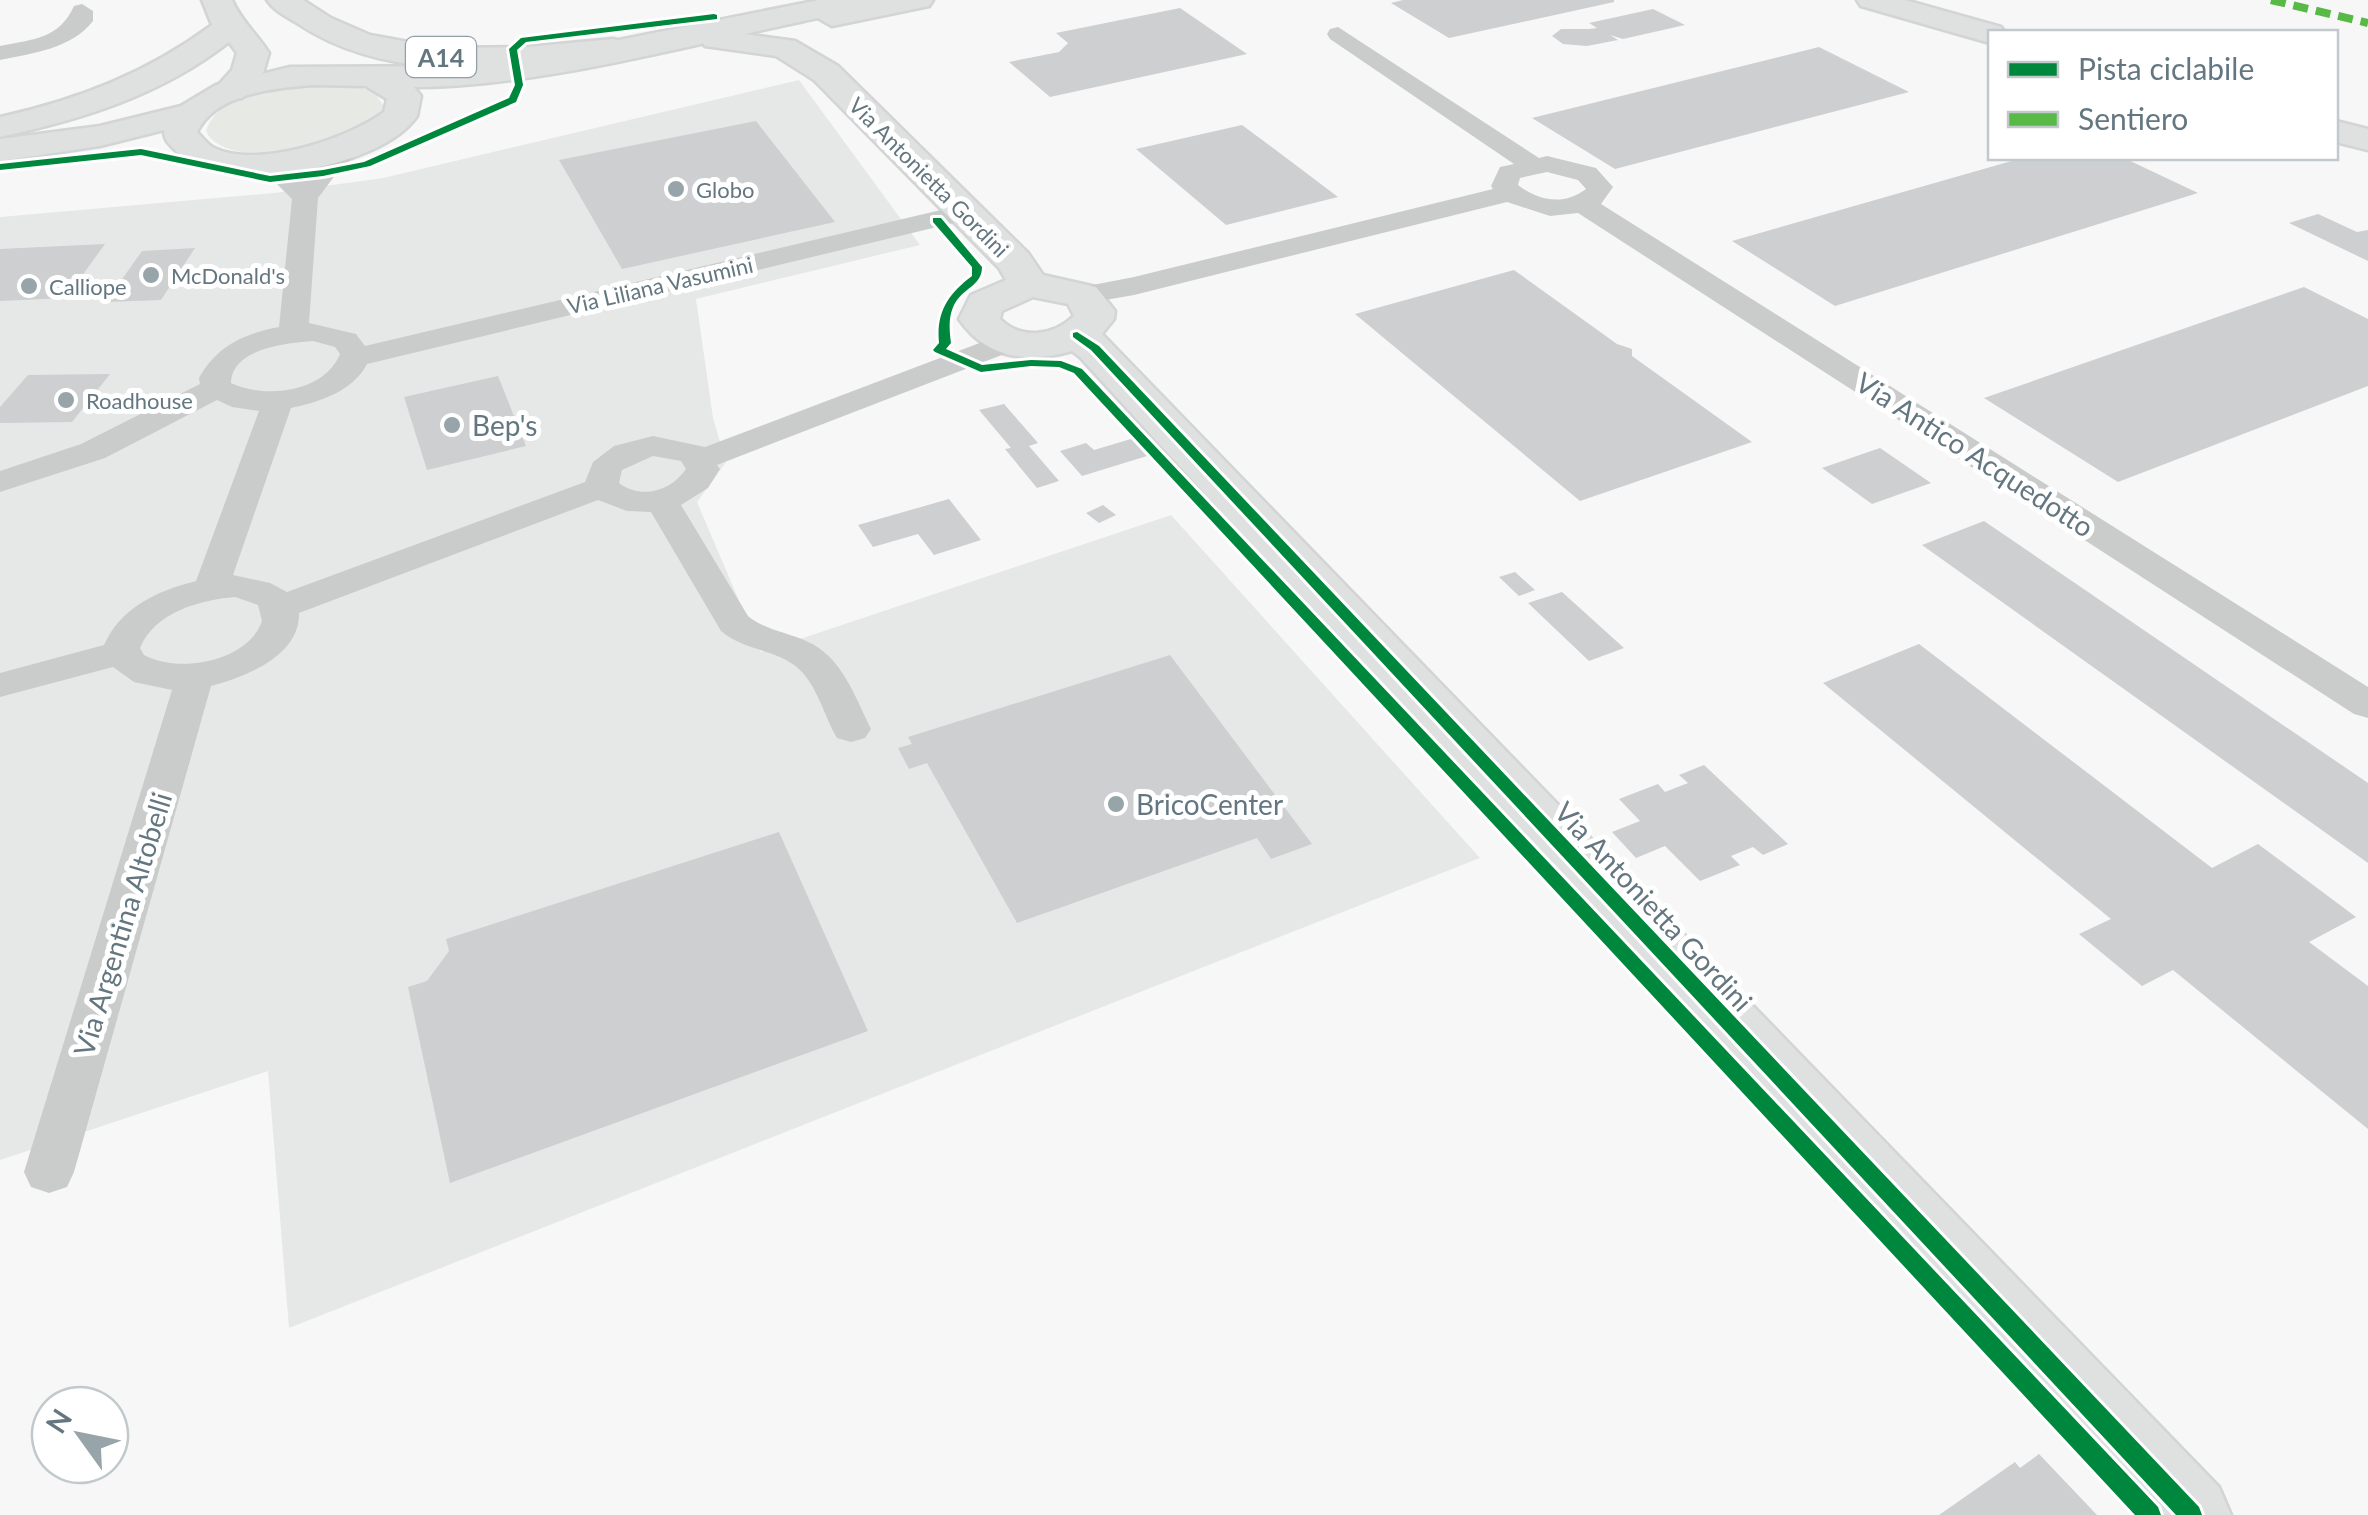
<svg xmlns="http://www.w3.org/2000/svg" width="2368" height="1515" viewBox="0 0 2368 1515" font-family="Lato,sans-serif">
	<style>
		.built { fill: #e6e8e7 }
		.green { fill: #e6e9e4 }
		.building { fill: #cdcfd0 }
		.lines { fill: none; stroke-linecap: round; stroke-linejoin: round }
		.secondary-casing { stroke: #d3d4d5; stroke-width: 5 }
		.primary-casing { stroke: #d3d4d5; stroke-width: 5 }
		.highway-casing { stroke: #d3d4d4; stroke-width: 5 }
		.street { fill: #cacccc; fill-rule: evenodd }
		.secondary { fill: #dfe0e0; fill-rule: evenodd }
		.primary { fill: #dfe0e0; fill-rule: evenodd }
		.highway { fill: #dfe0e0; fill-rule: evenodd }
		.quiet { stroke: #58b947; stroke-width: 8; stroke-dasharray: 15 8; stroke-linecap: butt }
		.cycleway-casing { stroke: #fff; stroke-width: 6 }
		.cycleway { fill: #00873e; fill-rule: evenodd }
		.poi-dot { fill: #97a4aa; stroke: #fff; stroke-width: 4 }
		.labels { text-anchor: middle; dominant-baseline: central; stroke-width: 10; stroke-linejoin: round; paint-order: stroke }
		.far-street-label { font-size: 22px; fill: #647780; stroke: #fff }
		.far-poi-label { font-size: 22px; fill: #647780; stroke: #fff; text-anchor: start }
		.shield { fill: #fff; stroke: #92a0a6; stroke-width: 2.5 }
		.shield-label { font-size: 25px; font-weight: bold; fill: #647780 }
		.poi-label { font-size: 28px; fill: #647780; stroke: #fff; text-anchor: start }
		.street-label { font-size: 28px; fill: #647780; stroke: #fff }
	</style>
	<rect width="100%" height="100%" fill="#f7f7f7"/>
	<path class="built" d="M799 80 920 245 696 299 713 418 726 462 697 502 761 652 1171 515 1480 858 289 1328 268 1071 0 1160V217L274 193 383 178Z"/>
	<path class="green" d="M342 83 374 91 384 107C366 146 227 176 206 131 220 86 303 84 342 83Z"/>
	<path class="building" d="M1403 0H1614V2L1449 38 1391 3Z
		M1180 8 1247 54 1050 97 1009 62 1059 52 1068 43 1056 33Z
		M1653 9 1685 25 1623 39 1610 35 1618 40 1587 46 1563 44 1552 36 1561 29H1589L1597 28 1589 23Z
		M1819 47 1909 92 1615 169 1532 118Z
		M756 121 835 222 622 269 559 160Z
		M1242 125 1293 163 1338 197 1226 225 1136 149Z
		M2022 158H2124L2198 193 1835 306 1732 241Z
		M2318 214 2357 232 2368 230V261L2289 223Z
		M105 244 66 298 0 301V249Z
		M195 248 161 300 106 302 142 251Z
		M1514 270 1617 344 1632 349V356L1752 442 1580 501 1355 314Z
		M2304 287 2368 319V386L2118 482 1984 398Z
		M110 374 72 422 0 423V407L28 375Z
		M498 376 526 446 427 470 404 397Z
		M1004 404 1038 443 1029 446 1059 481 1037 488 1005 449 1011 448 979 410Z
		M1131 439 1147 456 1082 476 1060 451 1086 443 1094 450Z
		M1880 448 1931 483 1872 504 1822 468Z
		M949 499 981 540 934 555 918 534 873 547 858 525Z
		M1103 505 1116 515 1099 523 1086 513Z
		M1984 521 2368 783V863L1922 545Z
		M1515 572 1535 590 1519 596 1499 577Z
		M1562 592 1624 648 1589 661 1528 603Z
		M1919 644 2212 868 2258 844 2356 917 2309 942 2368 986V1129L2173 970 2142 986 2079 934 2111 919 1823 683Z
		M1170 655 1312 844 1271 859 1257 838 1017 923 927 763 909 769 898 748 912 744 908 737Z
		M1704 765 1788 844 1763 855 1753 847 1731 856 1740 865 1700 881 1665 846 1636 858 1612 832 1640 821 1619 799 1658 784 1665 792 1688 783 1679 775Z
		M779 832 868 1031 450 1183 408 987 427 981 449 951 446 939Z
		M2039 1454 2097 1515H1939L2015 1462 2020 1468Z"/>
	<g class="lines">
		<defs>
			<path id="secondary" d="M716 30 795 41 838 66 1028 253 1043 275 1096 287 1115 311 1114 319 1102 334 2219 1487 2231 1515H2137L1080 357 1072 351C1027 364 986 358 959 319L971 295 1006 280 999 268 814 80 776 56 705 46 700 39 705 32ZM1033 297 1068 304 1074 316C1053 336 1021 340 1000 319L1002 311Z"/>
			<path id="primary" d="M933 0 929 6 832 26 818 18C692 44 540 87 414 87L421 96 417 116C380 170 220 197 174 149 167 142 164 139 164 130L100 146 0 161V139L100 126 181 106 216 85 290 67 454 66 609 42 819 0ZM313 85 366 86 387 99 384 112C347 139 259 169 214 148 208 145 202 137 197 132 216 93 275 88 313 85Z"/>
			<path id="highway" d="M202 0H232C241 21 256 33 269 53L263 73 242 98H218L213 91 232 70 237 53 229 42C161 95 83 119 0 137V117C78 100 147 73 212 25Z
				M267 0H303L331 18 370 35 441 48 526 47 613 39 624 42 629 49 624 56 613 59C510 69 389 85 297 23 286 16 274 11 267 0Z
				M1857 0H1905L2001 27 2005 32H1990V43L1861 6Z
				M2336 121 2368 129V150L2336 142Z"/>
		</defs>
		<use href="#secondary" class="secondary-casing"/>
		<use href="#primary" class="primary-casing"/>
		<use href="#highway" class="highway-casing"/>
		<path class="street" d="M82 4 93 11V21C71 49 33 53 0 60V46C34 39 59 39 74 6Z
			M1338 27 1539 158 1547 156 1596 168 1613 187 1601 204 2368 687V718L2354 714 1578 213 1550 216 1507 202 1134 295 1082 304 1072 301 1068 295 1072 289 1134 277 1493 189 1491 186 1500 167 1514 164 1330 39 1327 34 1330 29ZM1547 172 1578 180 1586 189C1564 206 1538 201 1518 185L1520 178Z
			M354 138 367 146 339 170 318 198 309 323 356 334 365 346 962 205 976 213 962 221 367 364C353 391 320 402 291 408L233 575 270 583 287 592 585 482 593 462 614 446 653 436 705 447 998 336H1020L1024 342 1020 348 717 465 720 469 708 488 681 505 748 616C765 630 786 632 806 641 842 656 855 697 871 729L865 738 851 742 837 738C824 716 818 687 799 669 777 649 744 651 721 631L651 512 627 511 598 500 299 613C300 656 245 677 211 686L74 1172 67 1187 49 1193 31 1187 24 1172 172 690 134 682 113 667 0 697V673L104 645C121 607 157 591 196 581L259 411 232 407 217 400 105 458 0 492V471L81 444 200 384 199 378C217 346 243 334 279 327L292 199 277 184 231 168 227 163 240 155 295 172 304 181 321 160ZM313 341 335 347 340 354C324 393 265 399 231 383 232 348 287 343 313 341ZM653 456 681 461 686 469C671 491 642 500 619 483L622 470ZM235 597 258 605 262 621C248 662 178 674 144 655L140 648C155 612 200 600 235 597Z"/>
		<use href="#secondary" class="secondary"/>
		<use href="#primary" class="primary"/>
		<use href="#highway" class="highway"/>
		<path class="quiet" d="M2271 0 2368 23"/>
		<defs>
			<path id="cycleway" d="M714 14 717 15V19L526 42 517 50 523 85 516 102 370 166 323 176 270 182 141 155 0 170V164L141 149 270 176 323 170 364 162 509 98 515 85 509 49 521 38Z
				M933 218H941L982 267C982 284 967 287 957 300 948 313 949 328 951 343L946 349 982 365 1031 360 1061 361 1082 369 2158 1507 2161 1515H2135L1074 373 1059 367 1031 366 981 372 935 352 933 350 939 343C936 312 948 294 972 276V267L933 222Z
				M1077 332 1099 346 2199 1507 2202 1515H2176L1091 350 1073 337V333Z"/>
		</defs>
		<use href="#cycleway" class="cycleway-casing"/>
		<use href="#cycleway" class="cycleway"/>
	</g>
	<g class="poi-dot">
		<circle cx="676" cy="189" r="10"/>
		<circle cx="151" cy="275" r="10"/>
		<circle cx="29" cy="286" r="10"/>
		<circle cx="66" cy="400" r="10"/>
		<circle cx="452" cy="425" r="10"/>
		<circle cx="1116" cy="804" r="10"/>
	</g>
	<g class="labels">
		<g class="far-street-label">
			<text transform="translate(929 177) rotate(45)">Via Antonietta Gordini</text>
			<text transform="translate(660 285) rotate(-13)">Via Liliana Vasumini</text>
		</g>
		<g class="far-poi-label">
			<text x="696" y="189">Globo</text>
			<text x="171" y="275">McDonald's</text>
			<text x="49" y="286">Calliope</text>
			<text x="86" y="400">Roadhouse</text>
		</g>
		<rect class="shield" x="406" y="37" width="70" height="40" rx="8"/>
		<g class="shield-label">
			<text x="441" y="57">A14</text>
		</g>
		<g class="poi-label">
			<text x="472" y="425">Bep's</text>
			<text x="1136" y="804">BricoCenter</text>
		</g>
		<g class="street-label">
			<text transform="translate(1975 454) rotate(33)">Via Antico Acquedotto</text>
			<text transform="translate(1654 906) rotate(47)">Via Antonietta Gordini</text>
			<text transform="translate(122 924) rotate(-73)">Via Argentina Altobelli</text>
		</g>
	</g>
	<rect x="1988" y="30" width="350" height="130" fill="#ffffff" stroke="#c1c9cc" stroke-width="2.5"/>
	<rect x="2008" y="62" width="50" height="15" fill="#00873e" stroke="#c1c9cc" stroke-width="2.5"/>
	<text x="2078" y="80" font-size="30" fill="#647780">Pista ciclabile</text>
	<rect x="2008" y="112" width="50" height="15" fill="#58b947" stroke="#c1c9cc" stroke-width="2.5"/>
	<text x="2078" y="130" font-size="30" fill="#647780">Sentiero</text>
	<g transform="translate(80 1435) rotate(303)"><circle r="48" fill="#ffffff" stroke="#c1c9cc" stroke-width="2.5"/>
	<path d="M0-8L18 38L0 25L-18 38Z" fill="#97a4aa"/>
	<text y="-15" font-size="28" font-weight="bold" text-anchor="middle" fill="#647780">N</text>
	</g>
</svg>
